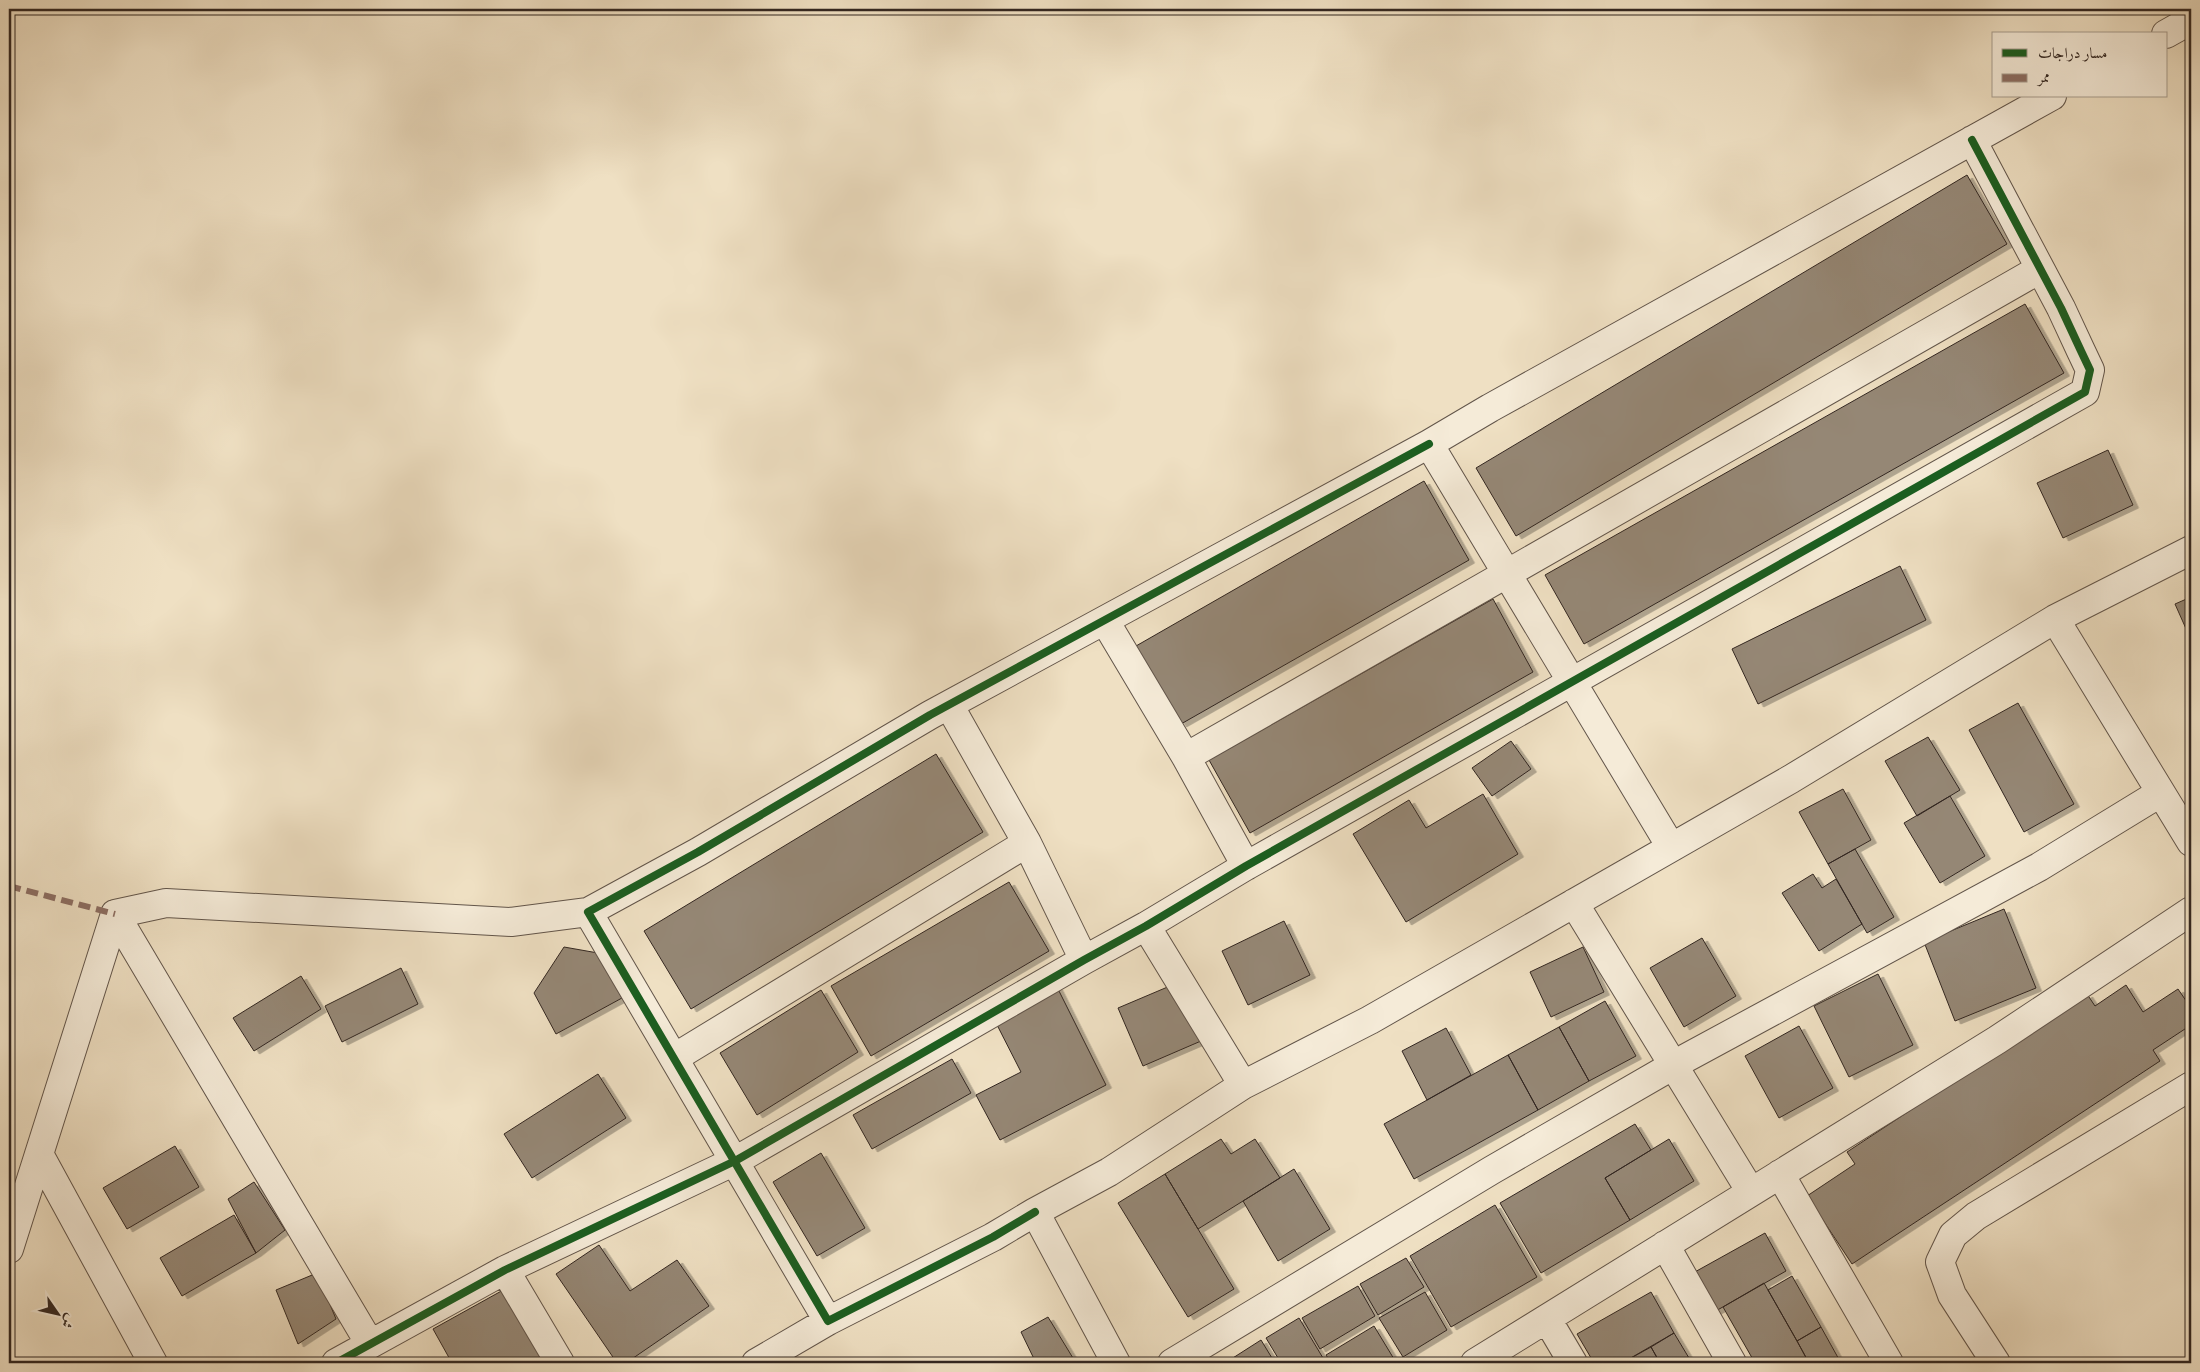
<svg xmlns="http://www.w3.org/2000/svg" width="2200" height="1372" viewBox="0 0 2200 1372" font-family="'IM FELL French Canon',Amiri,serif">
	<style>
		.building { fill: #958775; stroke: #332721; filter: url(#shadow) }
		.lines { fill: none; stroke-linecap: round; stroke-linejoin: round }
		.minor-casing { stroke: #62554a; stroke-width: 30 }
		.minor { stroke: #f5ebd8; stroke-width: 28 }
		.quiet { stroke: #8d6e63; stroke-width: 6; stroke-dasharray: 12 6; stroke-linecap: butt }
		.cycleway-casing { stroke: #f5ebd8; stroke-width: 11 }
		.cycleway { stroke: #1b5e20; stroke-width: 8 }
	</style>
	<defs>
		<filter id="shadow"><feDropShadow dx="5.5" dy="3" stdDeviation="0" flood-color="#0004"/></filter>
	</defs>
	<rect width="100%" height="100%" fill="#efe0c3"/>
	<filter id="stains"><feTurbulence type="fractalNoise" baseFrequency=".004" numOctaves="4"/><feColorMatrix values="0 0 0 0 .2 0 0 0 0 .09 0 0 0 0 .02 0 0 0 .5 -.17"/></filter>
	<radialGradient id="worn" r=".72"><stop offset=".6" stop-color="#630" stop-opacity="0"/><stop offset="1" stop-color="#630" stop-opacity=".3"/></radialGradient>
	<path class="building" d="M1967 175 2007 244 1516 536 1476 468Z
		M2025 304 2064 373 1584 644 1545 575Z
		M2108 450 2133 505 2063 538 2037 483Z
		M1424 481 1469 560 1181 724 1136 646Z
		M1900 566 1926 620 1758 704 1732 649Z
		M2191 597V640L2175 604Z
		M1493 599 1533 672 1250 833 1209 760Z
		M2018 703 2074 804 2024 832 1969 730Z
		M1928 737 1960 790 1917 816 1885 761Z
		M1511 741 1531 769 1492 796 1472 768Z
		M936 754 983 832 691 1009 644 931Z
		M1843 789 1871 840 1828 864 1799 812Z
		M1483 794 1518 854 1406 922 1353 834 1409 800 1426 828Z
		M1950 796 1985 856 1940 883 1904 823Z
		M1855 849 1894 917 1867 933 1828 864Z
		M1813 874 1822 888 1836 879 1862 924 1819 951 1782 893Z
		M1009 882 1049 951 871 1056 831 986Z
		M2004 909 2036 988 1955 1021 1924 942Z
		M1284 921 1310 975 1248 1005 1222 951Z
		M1702 938 1736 996 1684 1027 1650 968Z
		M564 947 598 953 622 998 556 1034 534 993Z
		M1583 947 1604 992 1551 1017 1530 972Z
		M401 968 418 1004 342 1042 325 1006Z
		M1878 974 1913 1045 1849 1077 1814 1006Z
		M301 976 321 1009 254 1051 233 1018Z
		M1177 983 1201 1041 1143 1066 1118 1008Z
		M2126 985 2143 1012 2178 989 2191 1008V1025L2153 1050 2160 1061 1852 1264 1807 1196 1855 1164 1847 1152 2087 994 2095 1006Z
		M1057 987 1106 1085 1000 1140 976 1095 1021 1072 994 1019Z
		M821 990 858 1052 757 1115 720 1053Z
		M1605 1001 1636 1056 1589 1081 1559 1027Z
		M1799 1026 1833 1088 1779 1118 1745 1056Z
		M1559 1027 1589 1081 1538 1110 1508 1055Z
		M1446 1028 1471 1075 1427 1100 1402 1051Z
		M1508 1055 1538 1110 1414 1179 1384 1124Z
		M952 1059 971 1093 872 1149 853 1115Z
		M598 1074 626 1118 532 1178 504 1134Z
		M1635 1124 1651 1150 1605 1178 1630 1220 1541 1273 1500 1203Z
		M1221 1139 1231 1154 1255 1139 1280 1178 1198 1229 1165 1174Z
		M1669 1139 1694 1181 1630 1220 1605 1178Z
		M175 1146 199 1187 127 1229 103 1188Z
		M821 1153 865 1228 817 1256 773 1182Z
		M1294 1169 1330 1229 1278 1261 1243 1201Z
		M1165 1174 1234 1289 1188 1317 1118 1203Z
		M254 1182 285 1230 256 1253 228 1199Z
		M1495 1205 1537 1277 1451 1327 1410 1256Z
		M234 1215 256 1253 182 1296 160 1258Z
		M1765 1233 1786 1271 1714 1312 1693 1273Z
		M599 1245 630 1291 677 1260 709 1306 626 1363H617L556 1274Z
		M1406 1258 1424 1287 1378 1315 1360 1284Z
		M317 1273 336 1319 298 1344 276 1290Z
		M1792 1276 1821 1327 1797 1341 1768 1290Z
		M1764 1283 1797 1341 1809 1363H1755L1723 1307Z
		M1358 1286 1375 1316 1320 1349 1302 1318Z
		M505 1289 546 1363H452L433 1329Z
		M1425 1292 1447 1330 1403 1357 1379 1318Z
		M1651 1292 1674 1333 1622 1363H1594L1577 1334Z
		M1048 1317 1076 1363H1036L1021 1332Z
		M1299 1318 1326 1363H1281L1266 1338Z
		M1374 1326 1394 1359 1387 1363H1331L1326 1355Z
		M1821 1327 1841 1363H1809L1797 1341Z
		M1674 1333 1692 1363H1660L1651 1347Z
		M1261 1340 1275 1363H1225Z
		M1651 1347 1660 1363H1622Z"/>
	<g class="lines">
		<defs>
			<path id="minor" d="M2166 34 2191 20
				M2055 619 2191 842
				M1105 621 1186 757 1246 866
				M949 705 1027 843 1084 960
				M1186 757 2040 269
				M1671 847 1429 444 1490 408 2052 96
				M1574 903 1751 1192
				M115 914 370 1344
				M1146 926 1243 1085
				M674 1058 1027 843
				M39 1154 153 1363
				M1780 1174 1889 1363
				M1035 1212 993 1237 828 1321 588 912 698 852 930 715 1429 444
				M1665 1245 1732 1363
				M9 1249 115 914 166 903 511 922 588 912
				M505 1270 560 1363
				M1547 1319 1573 1363
				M336 1363 505 1270 735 1161 1084 960 1146 926 1246 866 2085 392 2090 370 2081 351 2061 308 1972 140
				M756 1363 828 1321
				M1116 1363 1035 1212 1109 1172 1243 1085 1370 1020 1791 779 2055 619 2191 550
				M1172 1363 1492 1170 1686 1058 2039 867 2160 793
				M1475 1363 1997 1040 2191 911
				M1996 1363 1952 1295 1940 1262 1953 1235 1976 1216 2191 1086"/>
		</defs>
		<use href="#minor" class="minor-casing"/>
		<use href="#minor" class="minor"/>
		<path class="quiet" d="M9 886 115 914"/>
		<defs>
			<path id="cycleway" d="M1035 1212 993 1237 828 1321 588 912 698 852 930 715 1429 444
				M336 1363 505 1270 735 1161 1084 960 1146 926 1246 866 2085 392 2090 370 2081 351 2061 308 1972 140"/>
		</defs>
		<use href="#cycleway" class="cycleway-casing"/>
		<use href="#cycleway" class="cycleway"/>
	</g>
	<rect width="2200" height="1372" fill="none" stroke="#efe0c3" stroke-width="30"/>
	<rect x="10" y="10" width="2180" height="1352" fill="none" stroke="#332721" stroke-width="2.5"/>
	<rect x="15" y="15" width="2170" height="1342" fill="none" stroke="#332721"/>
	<rect x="1992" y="32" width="175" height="65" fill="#f5ebd8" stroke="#a79d8f"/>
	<rect x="2002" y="49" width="25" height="8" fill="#1b5e20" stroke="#a79d8f"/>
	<text x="2038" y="58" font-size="15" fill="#332721">مسار دراجات</text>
	<rect x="2002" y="74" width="25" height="8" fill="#8d6e63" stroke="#a79d8f"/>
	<text x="2038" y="82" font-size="15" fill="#332721">ممر</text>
	<g transform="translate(58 1314) rotate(124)" stroke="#f5ebd8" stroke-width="4" paint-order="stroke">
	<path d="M0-4L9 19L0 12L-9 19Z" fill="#332721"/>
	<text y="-8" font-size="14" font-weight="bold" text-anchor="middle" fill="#332721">ش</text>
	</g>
	<rect width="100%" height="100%" filter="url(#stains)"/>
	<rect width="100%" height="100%" fill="url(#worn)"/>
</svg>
